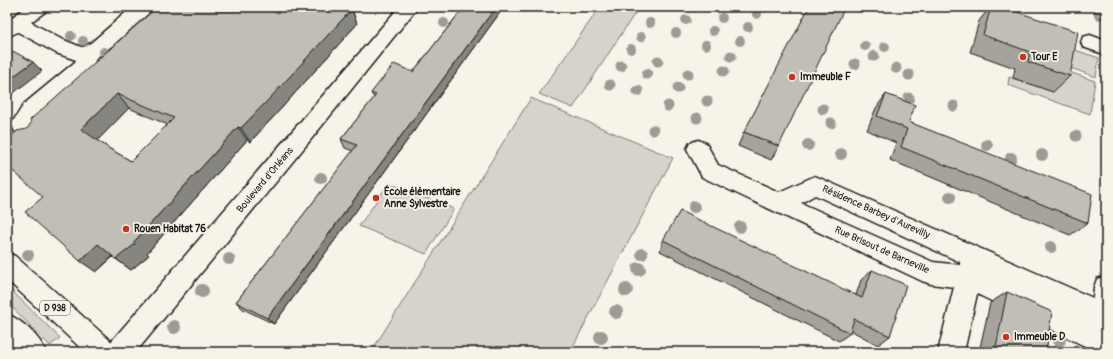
<svg xmlns="http://www.w3.org/2000/svg" width="1113" height="359" viewBox="0 0 1113 359" font-family="Pangolin,sans-serif">
	<style>
		.green { fill: #d7d3cb; stroke: #7a7874 }
		.lines { fill: none; stroke-linecap: round; stroke-linejoin: round }
		.minor-casing { stroke: #1c1c1c; stroke-width: 3 }
		.major-casing { stroke: #1c1c1c; stroke-width: 3 }
		.minor { fill: #f7f3e8; fill-rule: evenodd }
		.major { fill: #f7f3e8; fill-rule: evenodd }
		.tree { fill: #9d9b95 }
		.wall { fill: #a5a39c; stroke: #1c1c1c; fill-rule: evenodd }
		.shaded-wall { fill: #86857f; stroke: #1c1c1c }
		.building { fill: #c0beb5; stroke: #1c1c1c; fill-rule: evenodd }
		.poi-dot { fill: #c8321e; stroke: #f7f3e8; stroke-width: 1.5 }
		.labels { text-anchor: middle; dominant-baseline: central; stroke-width: 3.5; stroke-linejoin: round; paint-order: stroke }
		.shield { fill: #f7f3e8; stroke: #5e5c59; stroke-width: 1 }
		.shield-label { font-size: 9px; font-weight: bold; fill: #1c1c1c }
		.poi-label { font-size: 10px; font-weight: bold; fill: #1c1c1c; stroke: #f7f3e8; text-anchor: start }
		.street-label { font-size: 10px; fill: #1c1c1c; stroke: #f7f3e8 }
	</style>
	<rect width="100%" height="100%" fill="#f7f3e8"/>
	<filter id="ink" filterUnits="userSpaceOnUse"><feTurbulence type="fractalNoise" baseFrequency=".025" numOctaves="2"/><feDisplacementMap in="SourceGraphic" scale="8" xChannelSelector="R" yChannelSelector="G"/><feConvolveMatrix kernelMatrix="1 2 1 2 8 2 1 2 1" color-interpolation-filters="sRGB"/></filter>
	<g filter="url(#ink)">
		<path class="green" d="M600 7H639L573 108 539 94Z
			M1063 46 1099 58 1096 77 1059 64Z
			M1058 68 1095 81 1090 114 1008 85 1009 77 1053 92Z
			M531 98 673 158 570 352H371Z
			M389 183 454 209 426 254 359 226Z
			M7 286 60 338 50 346 7 302Z"/>
		<g class="lines">
			<defs>
				<path id="minor" d="M26 7H48L45 12 31 22 59 38 81 47H84L92 42 132 7H153L150 12 113 45 96 58 91 71 38 116 33 124 42 130 46 136 42 142C29 147 14 137 12 123L24 104 75 62 76 60 56 53 18 32 7 37V21Z
					M399 7H418L308 143 136 352H106L110 343Z
					M1093 7H1106V14L1096 12Z
					M1090 35 1106 41V55L1083 47 1081 42 1083 37Z
					M698 140 706 143 718 165 779 192 815 176 1093 298 1094 287 1097 279 1106 276V350L1099 352 1091 349 977 294 964 352H938L954 287 931 284 922 281 702 177 687 149 690 143ZM815 195 960 262V265L933 262 801 203Z
					M7 314C22 320 40 337 46 352H15L7 344Z"/>
				<path id="major" d="M7 253 15 256 113 343 117 352H85L7 280Z"/>
			</defs>
			<use href="#minor" class="minor-casing"/>
			<use href="#major" class="major-casing"/>
			<use href="#minor" class="minor"/>
			<use href="#major" class="major"/>
		</g>
		<g class="tree">
			<circle cx="757" cy="14" r="5"/>
			<circle cx="1099" cy="15" r="5"/>
			<circle cx="722" cy="18" r="5"/>
			<circle cx="686" cy="20" r="5"/>
			<circle cx="444" cy="23" r="5"/>
			<circle cx="650" cy="23" r="5"/>
			<circle cx="748" cy="27" r="5"/>
			<circle cx="713" cy="31" r="5"/>
			<circle cx="676" cy="33" r="5"/>
			<circle cx="71" cy="36" r="5"/>
			<circle cx="641" cy="37" r="5"/>
			<circle cx="83" cy="41" r="5"/>
			<circle cx="740" cy="41" r="5"/>
			<circle cx="706" cy="45" r="5"/>
			<circle cx="865" cy="46" r="5"/>
			<circle cx="885" cy="47" r="5"/>
			<circle cx="631" cy="49" r="5"/>
			<circle cx="104" cy="52" r="5"/>
			<circle cx="731" cy="56" r="5.5"/>
			<circle cx="874" cy="56" r="5.5"/>
			<circle cx="658" cy="61" r="5.5"/>
			<circle cx="855" cy="64" r="5.5"/>
			<circle cx="621" cy="66" r="5.5"/>
			<circle cx="896" cy="68" r="5.5"/>
			<circle cx="724" cy="71" r="5.5"/>
			<circle cx="647" cy="74" r="5.5"/>
			<circle cx="688" cy="74" r="5.5"/>
			<circle cx="909" cy="75" r="5.5"/>
			<circle cx="610" cy="85" r="5.5"/>
			<circle cx="678" cy="88" r="5.5"/>
			<circle cx="638" cy="91" r="5.5"/>
			<circle cx="909" cy="98" r="5.5"/>
			<circle cx="707" cy="101" r="5.5"/>
			<circle cx="668" cy="106" r="5.5"/>
			<circle cx="954" cy="106" r="5.5"/>
			<circle cx="823" cy="109" r="5.5"/>
			<circle cx="697" cy="118" r="5.5"/>
			<circle cx="831" cy="123" r="5.5"/>
			<circle cx="653" cy="130" r="5.5"/>
			<circle cx="1076" cy="136" r="5.5"/>
			<circle cx="808" cy="145" r="6"/>
			<circle cx="987" cy="145" r="6"/>
			<circle cx="841" cy="154" r="6"/>
			<circle cx="1042" cy="155" r="6"/>
			<circle cx="1011" cy="158" r="6"/>
			<circle cx="321" cy="178" r="6"/>
			<circle cx="950" cy="197" r="6"/>
			<circle cx="694" cy="207" r="6"/>
			<circle cx="740" cy="227" r="6"/>
			<circle cx="1051" cy="247" r="6"/>
			<circle cx="642" cy="254" r="6"/>
			<circle cx="28" cy="255" r="6"/>
			<circle cx="229" cy="259" r="6"/>
			<circle cx="639" cy="269" r="7"/>
			<circle cx="626" cy="290" r="7"/>
			<circle cx="202" cy="291" r="7"/>
			<circle cx="616" cy="312" r="7"/>
			<circle cx="174" cy="327" r="7"/>
			<circle cx="601" cy="337" r="7"/>
			<circle cx="1059" cy="340" r="7"/>
		</g>
		<path class="wall" d="M157 7 352 9 357 24 278 112 250 142 247 140 147 253 149 255 131 270 113 257 96 272 43 197 27 129ZM129 108 168 125 131 161 110 149 97 140Z
			M464 7H504L274 324 243 309 236 302 353 151 345 148 341 139 374 98 371 93 413 72Z
			M990 7H1002L1070 76 1053 92 1013 78 1015 68 970 52 979 21Z
			M886 94 909 122 1088 223 1070 235 890 160 896 143 867 130 876 108Z
			M744 132 779 146 771 160 738 146Z
			M663 240 856 295 861 280 872 270 890 336 878 345 850 330V333L839 341 660 251Z
			M1007 292 1046 352H979L990 303Z"/>
		<path class="shaded-wall" d="M496 7H504L274 324 267 318Z
			M352 9 357 24 278 112 250 142 241 128Z
			M33 62 42 71 7 98V81Z
			M117 94 129 108 96 142 81 129Z
			M238 127 247 140 147 253 149 255 131 270 116 259 133 243Z
			M98 244 114 255 96 272 80 261Z"/>
		<path class="building" d="M157 7H346L352 9 270 98 241 128 238 127 133 243 135 244 116 259 98 244 80 261 25 212 43 197 7 166V140L17 131 27 129 31 123 30 120ZM117 94 174 118 131 161 110 149 81 129Z
			M464 7H496L267 318 236 302 357 145 341 139 376 95 371 93 394 64 413 72Z
			M809 7H845L779 146 744 132Z
			M991 7H1002L1078 32 1070 76 1028 62 1030 52 983 35Z
			M7 48 33 62 7 81Z
			M886 94 915 105 909 122 1092 194 1088 223 901 147 907 129 877 116Z
			M680 211 862 298 872 270 906 285 890 336 854 319 850 333 663 240Z
			M1007 292 1052 312 1046 352H995Z"/>
	</g>
	<g class="poi-dot">
		<circle cx="1023" cy="57" r="4"/>
		<circle cx="792" cy="77" r="4"/>
		<circle cx="376" cy="198" r="4"/>
		<circle cx="126" cy="229" r="4"/>
		<circle cx="1006" cy="337" r="4"/>
	</g>
	<g class="labels">
		<rect class="shield" x="40" y="301" width="30" height="14" rx="3"/>
		<g class="shield-label">
			<text x="55" y="308">D 938</text>
		</g>
		<g class="poi-label">
			<text x="1031" y="57">Tour E</text>
			<text x="800" y="77">Immeuble F</text>
			<text x="384" y="192">École élémentaire<tspan x="384" dy="12">Anne Sylvestre</tspan></text>
			<text x="134" y="229">Rouen Habitat 76</text>
			<text x="1014" y="337">Immeuble D</text>
		</g>
		<g class="street-label">
			<text transform="translate(265 180) rotate(-50)">Boulevard d'Orléans</text>
			<text transform="translate(876 212) rotate(24)">Résidence Barbey d'Aurevilly</text>
			<text transform="translate(882 250) rotate(24)">Rue Brisout de Barneville</text>
		</g>
	</g>
	<rect width="1113" height="359" fill="none" stroke="#f7f3e8" stroke-width="24"/>
	<rect x="12" y="12" width="1089" height="335" fill="none" stroke="#1c1c1c" stroke-width="1.5" filter="url(#ink)"/>
</svg>
